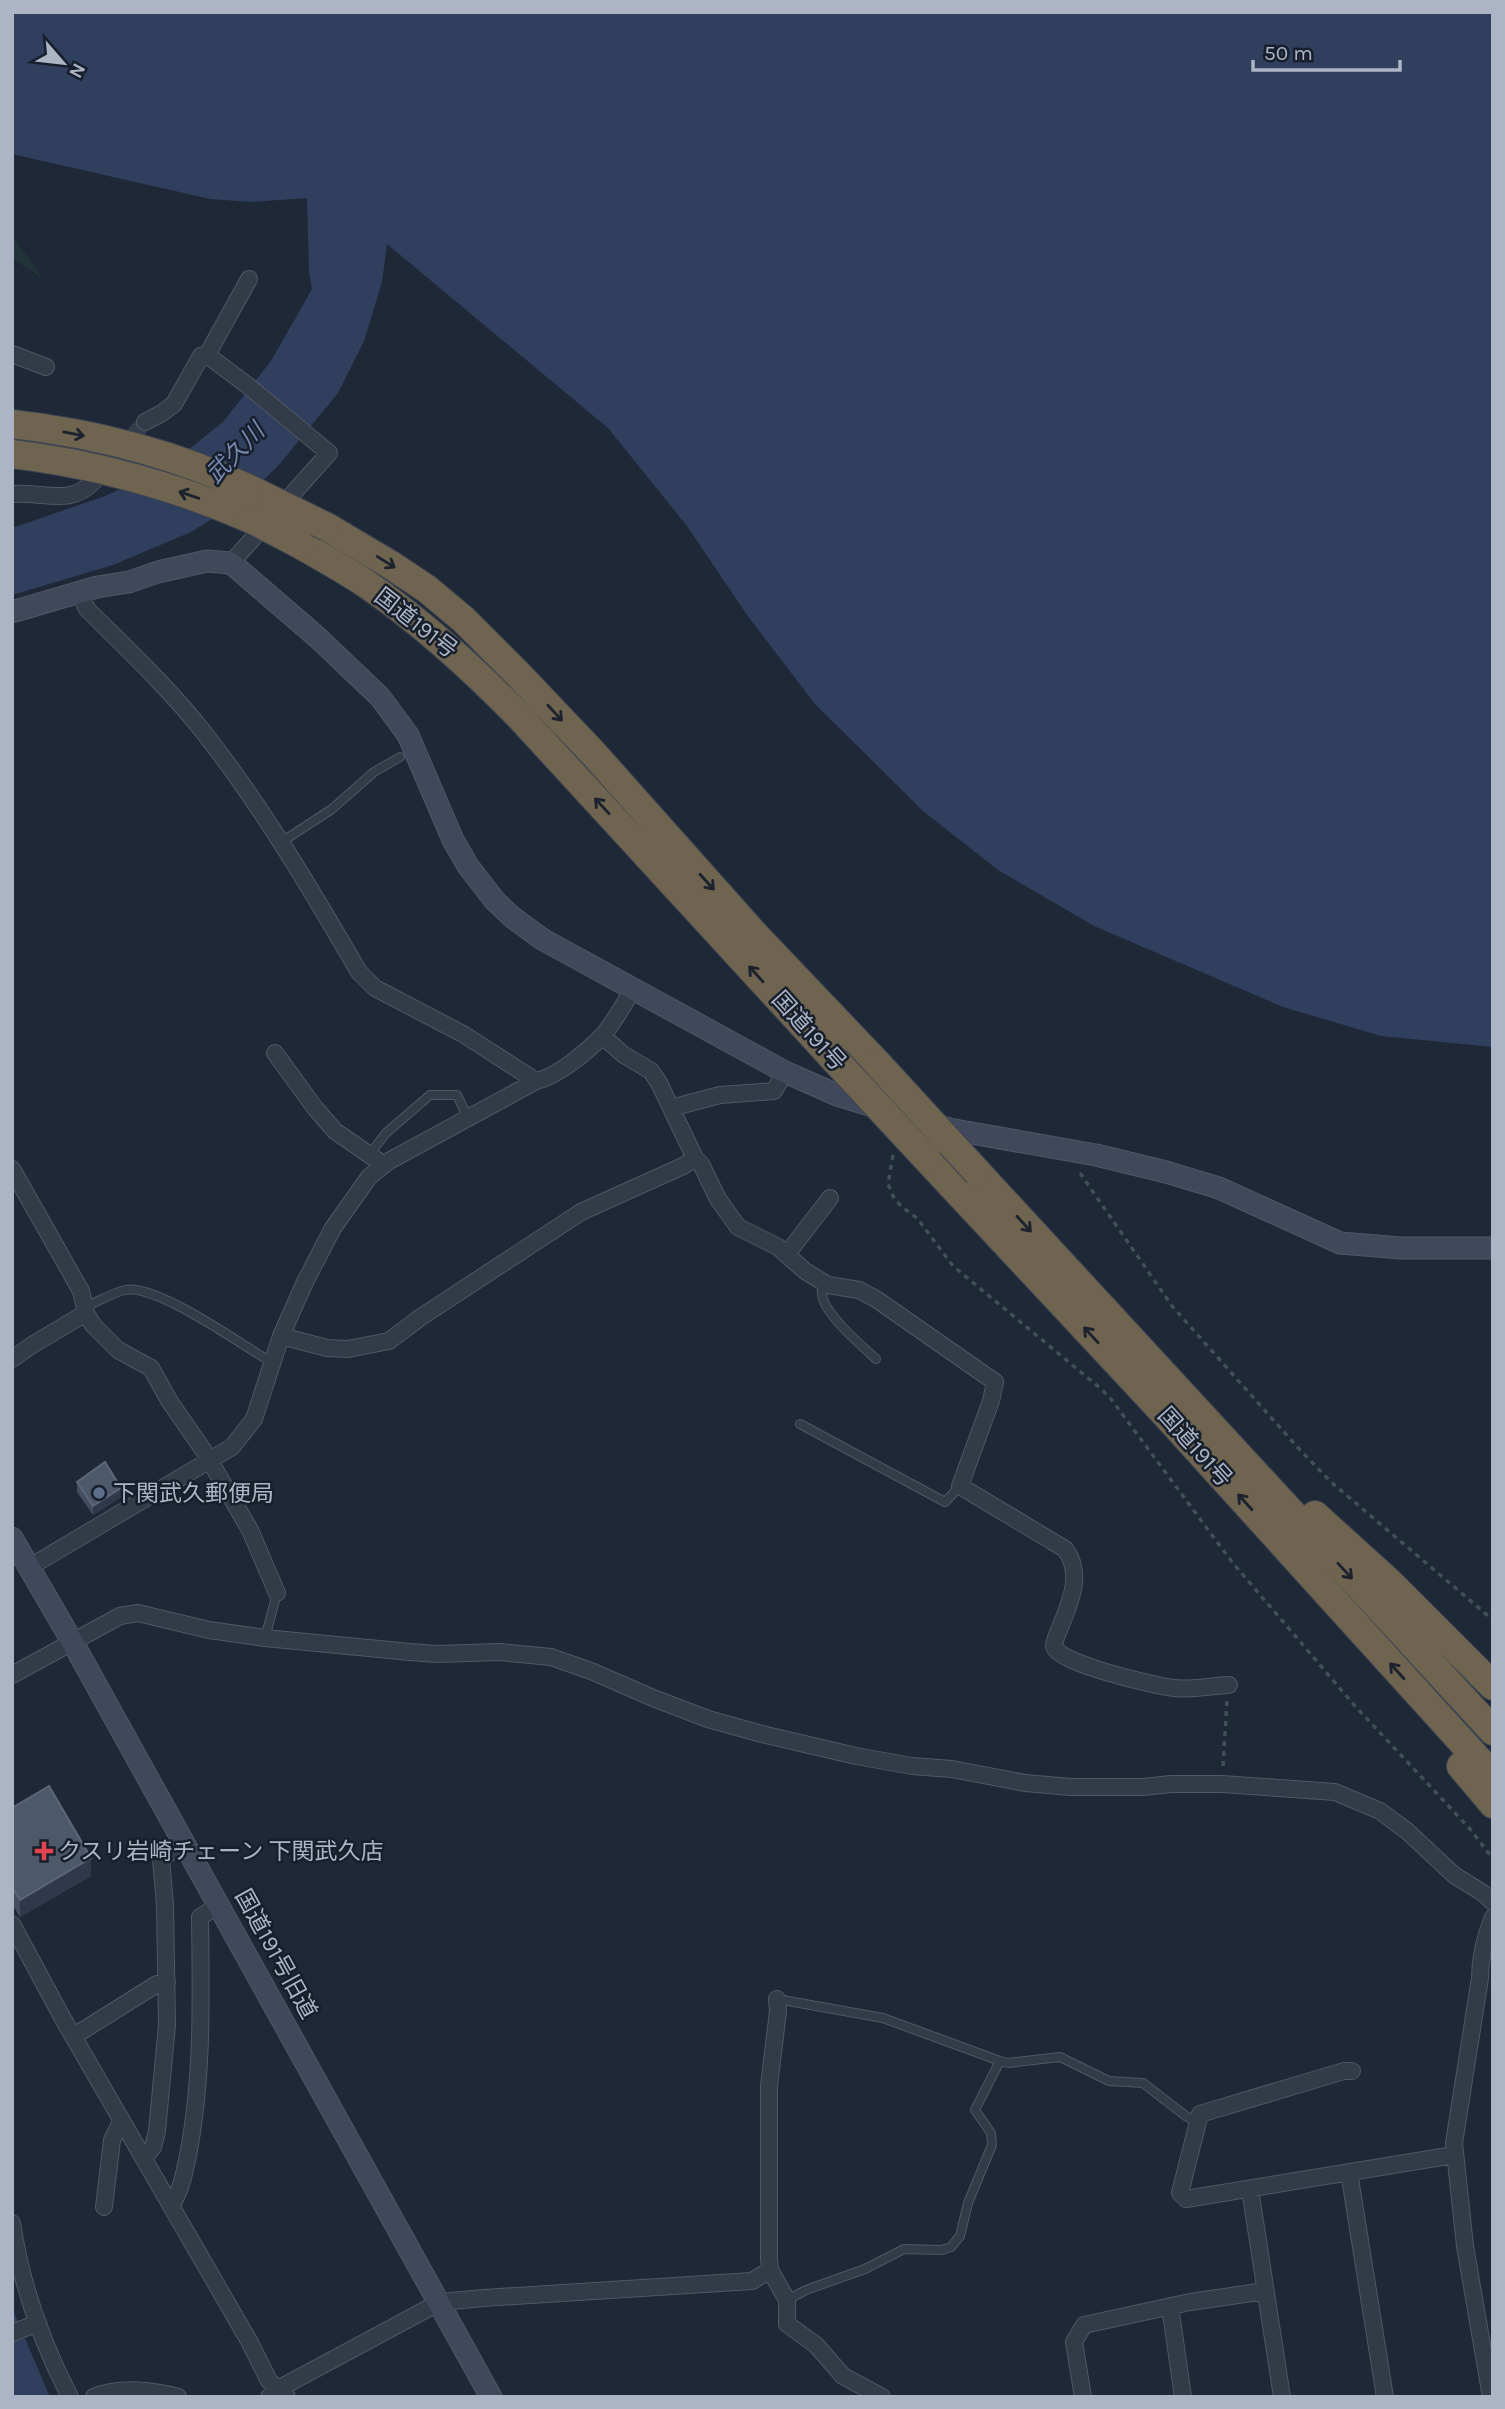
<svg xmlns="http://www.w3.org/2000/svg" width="1505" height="2409" viewBox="0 0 1505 2409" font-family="Karla,'Noto Sans JP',sans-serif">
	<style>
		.green { fill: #213438 }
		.water { fill: #303f5d }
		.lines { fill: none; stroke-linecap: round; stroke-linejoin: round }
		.street-tunnel { stroke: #343d4c; stroke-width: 16; stroke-dasharray: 16 8; stroke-linecap: butt }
		.lane-casing { stroke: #505766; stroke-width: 10 }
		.street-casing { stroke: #505766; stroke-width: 18 }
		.secondary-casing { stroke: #505766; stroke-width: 23 }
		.highway-casing { stroke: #3d4452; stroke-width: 30 }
		.path { stroke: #3f5156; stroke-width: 3.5; stroke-dasharray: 5 5; stroke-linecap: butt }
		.lane { stroke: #333a48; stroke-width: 8 }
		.street { stroke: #333a48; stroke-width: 16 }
		.secondary { stroke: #41485b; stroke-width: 21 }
		.highway { stroke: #6e644f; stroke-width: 28 }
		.highway-bridge-casing { stroke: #3d4452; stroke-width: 30; stroke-linecap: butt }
		.highway-bridge { stroke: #6e644f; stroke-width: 28 }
		.wall { fill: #434d60 }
		.shaded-wall { fill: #30394b }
		.building { fill: #4e586b; stroke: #5d6679; stroke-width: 2 }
		.oneway { stroke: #1c222e }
		.service-dot { fill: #5c6f8a; stroke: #181f2c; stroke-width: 2.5 }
		.health-dot { fill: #e0444e; stroke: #181f2c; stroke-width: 2.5 }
		.labels { text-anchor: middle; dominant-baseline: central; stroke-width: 5; stroke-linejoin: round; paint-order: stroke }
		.street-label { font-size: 23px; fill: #adb4c5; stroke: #181f2c }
		.poi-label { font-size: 23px; fill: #adb4c5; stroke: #181f2c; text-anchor: start }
		.water-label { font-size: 24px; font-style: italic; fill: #7488ae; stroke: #181f2c }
	</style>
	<rect width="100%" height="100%" fill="#1f2837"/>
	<path class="green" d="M12 235 43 279 12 258Z"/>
	<path class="water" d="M12 12H1493V1047L1381 1036 1283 1007 1094 926 998 870 923 811 815 704 747 615 687 526 608 428 387 244 382 282 364 341 338 393 278 466 240 502 191 532 113 565 12 595V528L105 496 163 470 223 422 271 361 312 289 309 272 307 198 252 202 210 199 12 154Z
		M12 2308 50 2397H12Z"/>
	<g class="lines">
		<path class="street-tunnel" d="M100 474 145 422"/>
		<defs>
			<path id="lane" d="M280 843 332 809 374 772 400 757
				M369 1155 386 1133 430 1095H457L468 1118
				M824 1283C823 1287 821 1290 822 1294 823 1313 862 1346 876 1359
				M85 1307C97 1302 112 1293 125 1290 156 1283 242 1345 271 1362
				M800 1424 945 1502 960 1486
				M265 1638 277 1593
				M777 1999 883 2018 1000 2061 1008 2063 1060 2057 1109 2081 1143 2083 1187 2117 1198 2122
				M787 2300 806 2290 865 2269 904 2249 942 2250 951 2247 960 2236 968 2203 992 2145 991 2133 975 2110 1000 2061"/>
			<path id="street" d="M12 354 46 367
				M207 355 249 279
				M145 422 162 413 174 404 201 356 207 355 247 385 329 453 231 563
				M12 494C44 491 70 507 94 481
				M79 592 87 609C127 649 170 689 205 734 263 808 312 891 359 972L375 988 463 1034 536 1081
				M602 1036 624 1055 651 1071 659 1083 695 1158 701 1164 718 1199 738 1227 778 1247 805 1271 828 1285 859 1290 876 1299 995 1382 991 1401 960 1486 1065 1549C1083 1573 1071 1600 1061 1625 1059 1631 1054 1640 1054 1646 1056 1663 1156 1686 1174 1688 1192 1690 1211 1686 1229 1685
				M275 1053 315 1108 335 1131 384 1165
				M671 1108 720 1095 774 1091 785 1072
				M12 1169 81 1291 86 1313 93 1325 118 1350 151 1368 170 1402 206 1454 250 1530 277 1593
				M785 1254 790 1250 830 1198
				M281 1336 327 1348 348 1349 389 1341 421 1317 581 1212 683 1166 695 1158
				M12 1359 32 1345 86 1313
				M28 1568 232 1447 254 1419 281 1336 305 1282 333 1228 369 1177 389 1161 536 1081C557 1077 589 1050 603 1035 615 1021 624 1004 633 989
				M12 1675 120 1616 138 1613 209 1630 265 1638 410 1652 437 1654 499 1652 551 1657 591 1671 653 1698 708 1719 762 1734 856 1756 912 1766 952 1769 1025 1783 1071 1787H1143L1171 1784H1223L1335 1792 1380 1811 1407 1831 1454 1875 1483 1893 1493 1902
				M12 1924 62 2017 249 2341 269 2381 287 2397
				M777 1999 778 2011 769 2086V2258L770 2270 787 2300V2324L816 2345 843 2376 882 2397
				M74 2036 157 1984 167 1983
				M1352 2071H1344L1200 2114 1180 2193 1186 2199 1454 2155
				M144 2158 153 2147 157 2131 167 2025 165 1905 161 1859 184 1842
				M1349 2172 1385 2397
				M1250 2189 1282 2397
				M171 2206C182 2189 185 2170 189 2150 203 2074 201 1994 200 1917L219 1905
				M104 2207 112 2140 122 2120
				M12 2223C21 2283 42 2343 70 2397
				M1170 2306 1183 2397
				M12 2333 38 2323
				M94 2397C118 2386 153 2390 178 2397
				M269 2397 278 2389 440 2302 484 2298 752 2281 770 2270
				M1083 2397 1074 2342 1084 2325 1190 2302 1265 2291
				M1491 2397 1465 2246 1454 2143 1480 1978C1480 1956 1485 1937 1493 1917"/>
			<path id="secondary" d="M12 612 97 587 129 582 158 572 207 561 231 563 317 637 380 697 408 735 453 840 468 866 495 901 512 917 542 939 785 1072 837 1095 879 1108
				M930 1123 949 1129 1096 1155 1166 1172 1219 1188 1340 1243 1401 1248H1493
				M12 1538 73 1643 491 2397"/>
			<path id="highway" d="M12 424C102 434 192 459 272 500
				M12 454C96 464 175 486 253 520
				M327 527 391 565 427 589 464 620 516 672 593 753 756 936 877 1063
				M301 545C322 557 345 570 365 583 422 622 472 668 520 717L835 1060
				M927 1159 1166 1415 1493 1776
				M978 1173 1493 1731
				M1315 1515 1389 1582 1493 1686
				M1461 1766 1493 1804"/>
		</defs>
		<use href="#lane" class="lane-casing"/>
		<use href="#street" class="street-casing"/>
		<use href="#secondary" class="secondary-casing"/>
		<use href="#highway" class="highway-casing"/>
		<path class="path" d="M893 1155 888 1184 894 1198 902 1207 917 1218 953 1266 1100 1388 1111 1399 1232 1562 1355 1706 1471 1830 1493 1859
			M1080 1173 1172 1306 1300 1450 1331 1482 1493 1620
			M1223 1766 1227 1701"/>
		<use href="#lane" class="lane"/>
		<use href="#street" class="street"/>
		<use href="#secondary" class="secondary"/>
		<use href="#highway" class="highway"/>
		<defs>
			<path id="highway-bridge" d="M272 500 327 527
				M253 520 301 545
				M835 1060 927 1159
				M877 1063 978 1173"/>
		</defs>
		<use href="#highway-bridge" class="highway-bridge-casing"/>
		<use href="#highway-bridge" class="highway-bridge"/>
	</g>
	<path class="wall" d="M77 1482 121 1497 93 1515 77 1492Z
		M12 1808 91 1876 20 1917 12 1904Z"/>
	<path class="shaded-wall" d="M121 1488V1497L93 1515V1506Z
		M91 1858V1876L20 1917V1900Z"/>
	<path class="building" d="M105 1462 121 1488 93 1506 77 1482Z
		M49 1786 91 1858 20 1900 12 1887V1808Z"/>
	<defs><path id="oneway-shaft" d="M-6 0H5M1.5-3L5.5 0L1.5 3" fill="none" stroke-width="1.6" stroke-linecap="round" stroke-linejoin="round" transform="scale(1.75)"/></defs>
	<g class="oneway">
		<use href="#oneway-shaft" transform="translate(74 434) rotate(11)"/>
		<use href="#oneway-shaft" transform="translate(189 495) rotate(-161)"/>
		<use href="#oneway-shaft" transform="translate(386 562) rotate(32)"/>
		<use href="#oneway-shaft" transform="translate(555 713) rotate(47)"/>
		<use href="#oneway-shaft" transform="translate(602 806) rotate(-133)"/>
		<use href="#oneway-shaft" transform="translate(707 882) rotate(48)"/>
		<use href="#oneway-shaft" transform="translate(756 974) rotate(-132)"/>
		<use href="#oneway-shaft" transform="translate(1024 1224) rotate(48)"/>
		<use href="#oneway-shaft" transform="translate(1091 1335) rotate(-133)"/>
		<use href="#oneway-shaft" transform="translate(1245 1502) rotate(-132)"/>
		<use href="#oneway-shaft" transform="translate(1345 1571) rotate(47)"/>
		<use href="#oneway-shaft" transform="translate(1397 1671) rotate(-132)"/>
	</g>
	<circle class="service-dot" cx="99" cy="1493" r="7"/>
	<path class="health-dot" d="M40.5 1840.5h7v7h7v7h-7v7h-7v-7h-7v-7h7z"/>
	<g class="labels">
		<g class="street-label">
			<text transform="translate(416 623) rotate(38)">国道191号</text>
			<text transform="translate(809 1031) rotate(48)">国道191号</text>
			<text transform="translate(1195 1447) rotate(48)">国道191号</text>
			<text transform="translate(276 1954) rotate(61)">国道191号旧道</text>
		</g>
		<g class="poi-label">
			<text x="113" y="1493">下関武久郵便局</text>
			<text x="58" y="1851">クスリ岩崎チェーン 下関武久店</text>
		</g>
		<g class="water-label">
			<text transform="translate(235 453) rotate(-46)">武久川</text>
		</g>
	</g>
	<rect width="1505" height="2409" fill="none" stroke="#adb4c5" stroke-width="28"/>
	<g transform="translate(63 63) rotate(118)" stroke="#181f2c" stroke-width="5" paint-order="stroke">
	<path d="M0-5L12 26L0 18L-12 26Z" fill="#adb4c5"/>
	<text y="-10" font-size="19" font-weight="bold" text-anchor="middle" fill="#adb4c5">N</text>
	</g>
	<path d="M1253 60v10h147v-10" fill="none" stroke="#adb4c5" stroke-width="3.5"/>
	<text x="1264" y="60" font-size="21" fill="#adb4c5" stroke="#181f2c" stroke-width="5" paint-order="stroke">50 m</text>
</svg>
